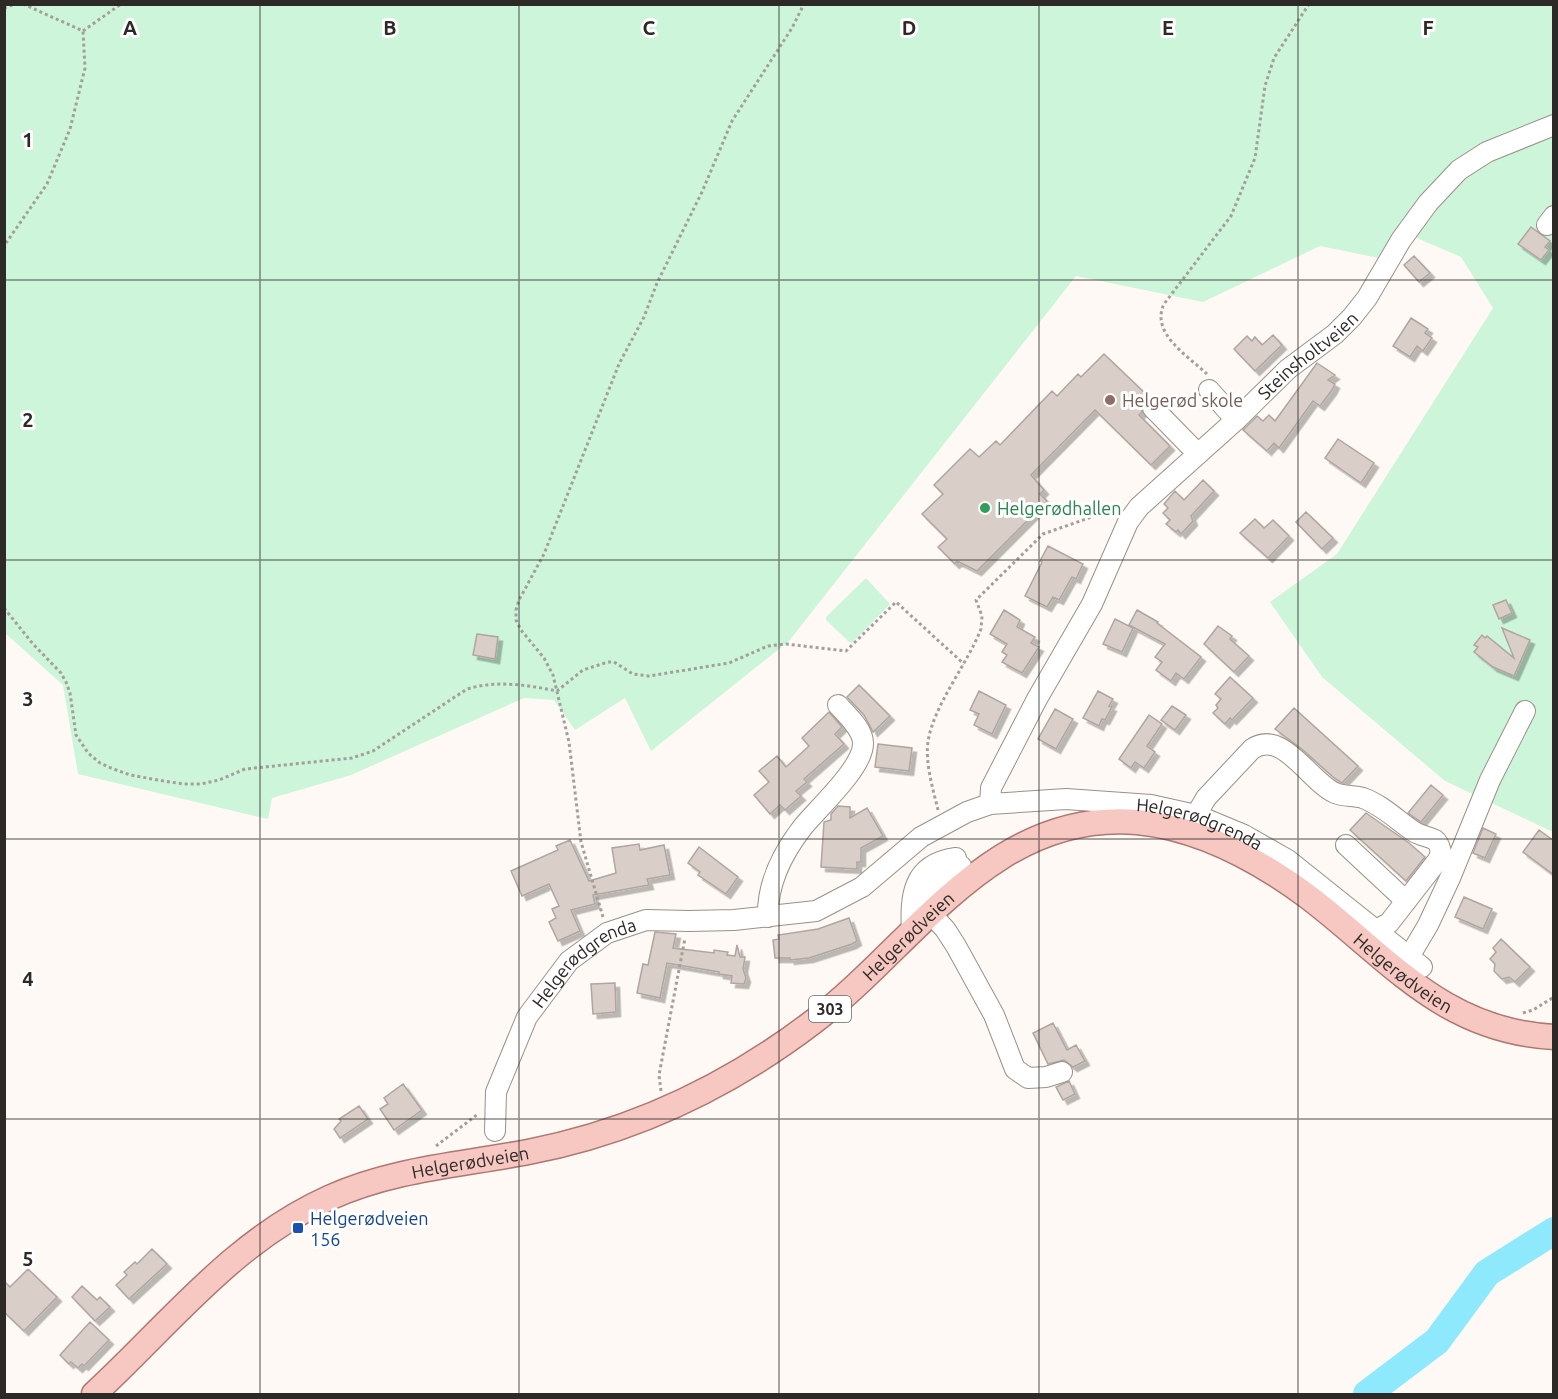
<svg xmlns="http://www.w3.org/2000/svg" width="1558" height="1399" viewBox="0 0 1558 1399" font-family="Ubuntu,sans-serif">
	<style>
		.green { fill: #ccf5da }
		.lines { fill: none; stroke-linecap: round; stroke-linejoin: round }
		.river { stroke: #8ee9fd; stroke-width: 28 }
		.building { fill: #dacec9; stroke: #b0a5a0; stroke-width: 1.5; filter: url(#shadow) }
		.minor-casing { stroke: #999189; stroke-width: 22 }
		.major-casing { stroke: #ac7871; stroke-width: 27 }
		.path { stroke: #a39f9b; stroke-width: 3; stroke-dasharray: 3 3; stroke-linecap: butt }
		.minor { stroke: #fff; stroke-width: 20 }
		.major { stroke: #f7c7c2; stroke-width: 24 }
		.grid { fill: none; stroke: #2c2926; stroke-width: 1.5; stroke-opacity: 0.55 }
		.education-dot { fill: #8d6e63; stroke: #fff; stroke-width: 2 }
		.leisure-dot { fill: #2e9e5b; stroke: #fff; stroke-width: 2 }
		.transit-dot { fill: #1a4fb4; stroke: #fff; stroke-width: 2 }
		.labels { text-anchor: middle; dominant-baseline: central; stroke-width: 6; stroke-linejoin: round; paint-order: stroke }
		.shield { fill: #fff; stroke: #6b6967; stroke-width: 1.5 }
		.shield-label { font-size: 16px; font-weight: bold; fill: #2c2926 }
		.street-label { font-size: 18px; fill: #2c2926; stroke: #fff }
		.education-label { font-size: 18px; fill: #785e54; stroke: #fff; text-anchor: start }
		.leisure-label { font-size: 18px; fill: #27864d; stroke: #fff; text-anchor: start }
		.transit-label { font-size: 18px; fill: #164399; stroke: #fff; text-anchor: start }
		.grid-label { font-size: 20px; text-anchor: middle; font-weight: bold; fill: #2c2926; stroke: #fff; stroke-width: 6; stroke-linejoin: round; paint-order: stroke }
	</style>
	<defs>
		<filter id="shadow"><feDropShadow dx="4.5" dy="4.5" stdDeviation="0" flood-color="#0004"/></filter>
	</defs>
	<rect width="100%" height="100%" fill="#fef9f4"/>
	<path class="green" d="M5 5H1553V832L1445 781 1322 677 1270 602 1337 554 1493 308 1461 257 1405 233 1384 259 1320 246 1203 302 1076 276 789 641 651 751 625 698 575 730 554 700 524 698 351 775 272 798 268 819 78 774 63 685 5 633Z
		M865 579H867L890 604 852 643 849 642 826 620V617Z"/>
	<g class="lines">
		<path class="river" d="M1367 1394 1437 1341 1487 1273 1554 1231"/>
	</g>
	<path class="building" d="M1531 227 1550 241 1545 247 1549 250 1541 260 1518 244Z
		M1414 256 1430 273 1419 282 1404 265Z
		M1411 318 1428 329 1425 333 1432 338 1423 351 1417 346 1410 357 1393 346Z
		M1273 335 1282 345 1255 371 1234 349 1247 336 1252 341 1255 337 1262 345Z
		M1104 354 1149 397 1142 404V412L1139 415 1170 446 1151 465 1095 410 1031 475 1044 490 1040 494 1047 501 977 571 957 561 955 564 938 547 947 539 922 514 943 494 934 485 970 449 979 457 996 441 1000 445 1052 391 1057 396 1078 374 1081 377Z
		M1317 363 1335 375 1328 380 1335 384 1332 390 1320 406 1313 401 1279 448 1274 443 1267 451 1243 430 1257 416 1263 421 1269 415 1275 421Z
		M1338 439 1374 463 1361 483 1325 458Z
		M1203 480 1214 491 1191 516 1193 521 1181 534 1178 530 1176 532 1166 524 1170 520 1163 513 1168 508 1164 504 1175 491 1184 500Z
		M1306 512 1333 538 1322 549 1296 522Z
		M1255 519 1264 528 1273 520 1289 536 1268 558 1240 533Z
		M1048 546 1083 564 1076 579 1072 577 1059 600 1053 597 1047 607 1025 596 1042 562 1040 561Z
		M1506 600 1512 613 1499 619 1493 605Z
		M1004 610 1020 620 1017 627 1035 637 1031 643 1039 647 1022 673 1002 662 1007 655 1002 652 1007 644 990 634Z
		M1137 610 1158 622 1157 623 1201 657 1184 679 1176 673 1171 681 1156 670 1162 662 1155 657 1165 644 1129 625Z
		M1115 619 1133 628 1122 652 1103 644Z
		M1218 626 1232 636 1230 639 1249 656 1234 672 1204 644Z
		M1502 628 1530 640 1514 676 1493 667 1474 652 1478 647 1474 645 1482 635 1485 638 1487 636 1514 658Z
		M477 634 498 637 495 659 473 655Z
		M1230 677 1253 698 1232 720 1230 718 1225 724 1213 713 1218 708 1216 705 1221 699 1215 694Z
		M859 685 890 716 873 732 864 715 847 697Z
		M979 691 1006 705 992 734 974 725 979 714 970 710Z
		M1098 691 1113 699 1109 706 1112 707 1105 720 1102 719 1099 726 1083 718Z
		M1172 706 1186 715 1175 730 1161 720Z
		M1294 708 1358 766 1342 783 1333 777 1303 750 1275 729Z
		M1055 709 1073 719 1056 749 1038 739Z
		M829 712 842 727 835 734 844 744 804 779 807 782 796 791 801 796 785 810 780 805 770 814 754 795 769 782 759 771 777 756 786 767 809 746 802 738Z
		M1149 715 1162 724 1147 746 1155 752 1144 768 1135 762 1131 768 1119 759Z
		M878 744 912 748 909 771 875 767Z
		M1431 785 1443 795 1421 822 1408 813Z
		M838 806 850 807V818L867 808 883 836 861 848V862H857V869L821 867 824 822 831 820V814Z
		M1366 813 1409 843 1425 857 1406 881 1350 830Z
		M1483 828 1496 834 1485 858 1473 853Z
		M1539 830 1554 841V875L1523 852Z
		M570 840 589 881 616 873 612 848 639 844 640 850 664 845 670 875 647 879 649 885 593 895 595 904 571 910 580 931 558 941 549 922 556 918 552 909 559 906 549 884 522 896 511 871 558 850 556 846Z
		M699 847 738 877 726 894 698 875 700 872 688 863Z
		M1464 897 1492 909 1483 929 1455 917Z
		M849 918 857 941 852 944 809 958 790 960V958H775L773 940 779 939 778 935 818 929Z
		M655 932 676 934 673 948 714 953V950L728 952 727 955 735 956 737 945 740 957H745L743 969 746 978 744 984 731 983 732 976 719 974V972L667 963 660 998 637 993 643 964 648 965Z
		M1501 939 1530 967 1515 982 1509 977 1502 979 1494 971 1495 964 1490 959 1496 952 1493 948Z
		M615 983 616 1012 593 1014 591 984Z
		M1053 1023 1067 1050 1076 1045 1085 1061 1073 1067 1064 1060 1048 1064 1033 1033Z
		M1069 1081 1075 1094 1063 1100 1056 1087Z
		M403 1084 422 1110 394 1130 380 1109 388 1104 384 1098Z
		M359 1106 368 1119 340 1138 334 1129 341 1121 339 1119Z
		M152 1249 167 1264 129 1299 116 1285 127 1275 124 1272 135 1262 137 1264Z
		M28 1269 57 1297 24 1331 4 1312V1281L10 1287Z
		M82 1286 97 1300 100 1297 110 1307 95 1321 72 1297Z
		M90 1322 109 1340 84 1366 82 1364 78 1368 71 1362 69 1364 60 1355Z"/>
	<g class="lines">
		<defs>
			<g id="minor">
				<path d="M1547 225 1554 216"/>
				<path d="M1209 390 1236 420"/>
				<path d="M1153 408 1198 454"/>
				<path id="s1" d="M990 804 991 788 1037 699 1092 604 1128 522 1139 507 1236 420 1288 369 1335 334 1352 317 1367 298 1401 240 1428 203 1459 170 1487 152 1554 125"/>
				<path d="M1196 815 1206 798 1252 749C1282 728 1310 782 1335 793 1344 797 1354 795 1363 798 1382 805 1397 820 1413 831 1420 836 1428 836 1435 840 1439 843 1440 848 1441 852L1438 860 1389 923 1376 930"/>
				<path d="M1346 845 1406 901"/>
				<path d="M961 866 947 874 930 892 929 900 931 914 945 929 956 946 994 1015 1015 1069 1028 1078 1046 1077 1062 1072"/>
				<path d="M768 917C767 885 782 854 802 828 817 809 864 767 863 743 863 729 847 715 838 705"/>
				<path d="M912 933C910 896 912 864 956 858"/>
				<path d="M1409 957 1428 925 1450 878 1490 780 1525 711"/>
				<path id="s2" d="M495 1131 496 1092 527 1017 569 961 607 933 646 920 689 921 734 920 816 911 862 887 921 837 967 812 990 804 1066 799 1151 805 1196 815 1244 835 1288 860 1422 967"/>
			</g>
			<g id="major">
				<path id="s3" d="M94 1394C169 1325 233 1241 329 1198 392 1169 460 1165 528 1152 632 1132 729 1086 813 1022 915 945 991 810 1137 822 1200 828 1257 859 1307 896 1389 958 1442 1031 1554 1037"/>
			</g>
		</defs>
		<use href="#minor" class="minor-casing"/>
		<use href="#major" class="major-casing"/>
		<path class="path" d="M23 4 83 31
			M4 8 16 4
			M83 31 121 4
			M4 249 6 243 47 184 70 129 85 68 83 31
			M1207 374C1188 356 1150 333 1164 304L1231 216 1255 158 1265 86 1274 58 1309 4
			M4 608 33 644 61 673 66 682 70 693 76 735 88 753 100 763 111 768 130 775 158 780 183 784H201L219 780 245 769 352 758 373 751 467 689C497 680 527 685 557 691L583 670 608 662H614L633 674 649 676 729 663 768 646 786 644 846 651 896 602 964 664
			M938 810C933 789 925 763 928 742 933 706 968 663 981 629L982 616 976 600 1043 534 1106 512 1112 515
			M603 917 581 842 569 742 553 675 544 658 521 630 516 620V610L519 600 544 554 619 364 644 317 657 283 702 192 732 121 792 28 804 4
			M1523 1013 1533 1010 1554 997
			M661 1091 659 1075 685 938
			M436 1146 478 1114"/>
		<use href="#minor" class="minor"/>
		<use href="#major" class="major"/>
	</g>
	<path class="grid" d="M260 4V1394M519 4V1394M779 4V1394M1039 4V1394M1298 4V1394M4 280H1554M4 560H1554M4 839H1554M4 1119H1554"/>
	<circle class="education-dot" cx="1110" cy="400" r="6"/>
	<circle class="leisure-dot" cx="985" cy="508" r="6"/>
	<rect class="transit-dot" x="292" y="1222" width="12" height="12" rx="3"/>
	<g class="labels">
		<rect class="shield" x="809" y="996" width="42" height="26" rx="4.5"/>
		<g class="shield-label">
			<text x="830" y="1009">303</text>
		</g>
		<g class="street-label">
			<text stroke="none"><textPath href="#s1" startOffset="561">Steinsholtveien</textPath></text>
			<text stroke="none"><textPath href="#s2" startOffset="868">Helgerødgrenda</textPath></text>
			<text stroke="none"><textPath href="#s3" startOffset="957">Helgerødveien</textPath></text>
			<text stroke="none"><textPath href="#s2" startOffset="201">Helgerødgrenda</textPath></text>
			<text stroke="none"><textPath href="#s3" startOffset="1533">Helgerødveien</textPath></text>
			<text stroke="none"><textPath href="#s3" startOffset="454">Helgerødveien</textPath></text>
		</g>
		<g class="education-label">
			<text x="1122" y="400">Helgerød skole</text>
		</g>
		<g class="leisure-label">
			<text x="997" y="508">Helgerødhallen</text>
		</g>
		<g class="transit-label">
			<text x="310" y="1218">Helgerødveien<tspan x="310" dy="21">156</tspan></text>
		</g>
	</g>
	<g class="grid-label">
		<text x="130" y="35">A</text>
		<text x="390" y="35">B</text>
		<text x="649" y="35">C</text>
		<text x="909" y="35">D</text>
		<text x="1168" y="35">E</text>
		<text x="1428" y="35">F</text>
		<text x="28" y="147">1</text>
		<text x="28" y="427">2</text>
		<text x="28" y="706">3</text>
		<text x="28" y="986">4</text>
		<text x="28" y="1266">5</text>
	</g>
	<rect width="1558" height="1399" fill="none" stroke="#2c2926" stroke-width="12"/>
</svg>
